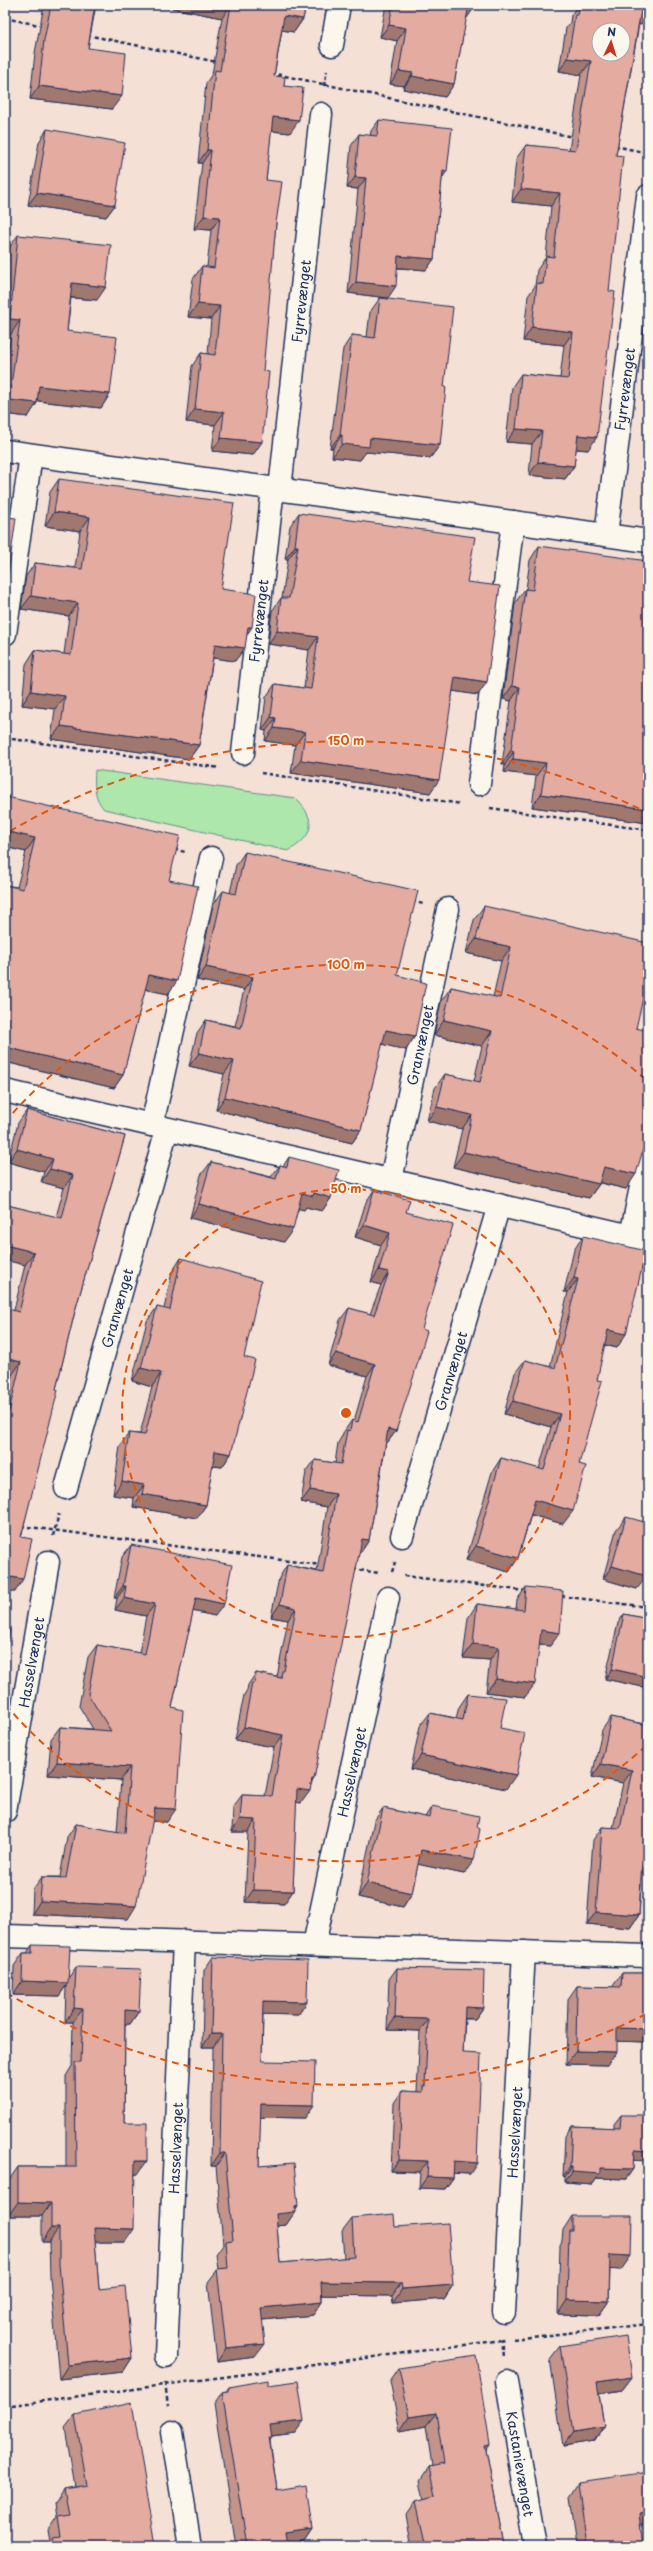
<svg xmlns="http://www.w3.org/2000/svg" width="653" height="2551" viewBox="0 0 653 2551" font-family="'Playpen Sans',sans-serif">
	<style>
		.green { fill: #aee7ab; stroke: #648b84 }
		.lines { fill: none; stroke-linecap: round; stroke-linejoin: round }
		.minor-casing { stroke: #1b2f5e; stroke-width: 25 }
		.path { stroke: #1b2f5e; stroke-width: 2.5; stroke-dasharray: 4 3; stroke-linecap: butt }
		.minor { stroke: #fbf7ec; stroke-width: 22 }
		.wall { fill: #c4938a; stroke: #1b2f5e }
		.shaded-wall { fill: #a07870; stroke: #1b2f5e }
		.building { fill: #e4aba0; stroke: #1b2f5e; fill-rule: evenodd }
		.ring { fill: none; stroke: #de5710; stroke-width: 2; stroke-dasharray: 7 5 }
		.labels { text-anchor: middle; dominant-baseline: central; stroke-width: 3.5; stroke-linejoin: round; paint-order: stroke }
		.street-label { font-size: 14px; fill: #1b2f5e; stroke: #fbf7ec }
		.centre { fill: #de5710; stroke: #fbf7ec; stroke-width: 2 }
		.ring-label { font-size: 12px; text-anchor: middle; font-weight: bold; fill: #de5710; stroke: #fbf7ec; stroke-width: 3.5; stroke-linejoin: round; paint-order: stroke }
	</style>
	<rect width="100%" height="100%" fill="#f4e0d5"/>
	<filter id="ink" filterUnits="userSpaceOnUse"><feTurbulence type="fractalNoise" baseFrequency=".025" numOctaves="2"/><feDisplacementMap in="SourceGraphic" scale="8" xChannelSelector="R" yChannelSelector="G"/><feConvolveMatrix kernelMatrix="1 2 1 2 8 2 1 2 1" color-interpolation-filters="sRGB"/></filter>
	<g filter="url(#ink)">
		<path class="green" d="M95 770 295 798C317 819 315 836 288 851L104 809C94 798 94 785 95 770Z"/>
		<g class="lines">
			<defs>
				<g id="minor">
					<path d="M332 45 339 5"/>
					<path d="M5 451 648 541"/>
					<path id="s1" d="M280 489 321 114"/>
					<path id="s2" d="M606 535 648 196"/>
					<path d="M5 634 31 455"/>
					<path id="s3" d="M243 753 273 488"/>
					<path d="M479 784 513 522"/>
					<path d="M5 1091 648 1240"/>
					<path d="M152 1125 211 858"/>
					<path id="s4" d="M391 1180 448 909"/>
					<path d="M631 1236 648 1153"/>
					<path id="s5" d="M66 1488 167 1129"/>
					<path id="s6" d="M402 1536 499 1205"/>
					<path id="s7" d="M5 1811 48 1562"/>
					<path d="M5 1936 648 1956"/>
					<path id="s8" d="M314 1945 388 1598"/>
					<path id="s9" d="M504 2312 524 1952"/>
					<path id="s10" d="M166 2356 184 1941"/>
					<path id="s11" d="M507 2382 535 2546"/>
					<path d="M172 2432 190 2546"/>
				</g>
			</defs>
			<use href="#minor" class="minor-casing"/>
			<path class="path" d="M5 18 43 26
				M87 35 217 62
				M271 73 573 137
				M324 86 327 71
				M615 146 648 153
				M5 738 220 768
				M261 773 461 804
				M490 808 648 830
				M174 849 185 852
				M412 901 423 904
				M21 1526 320 1565
				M53 1536 59 1514
				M353 1569 379 1573
				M392 1572 395 1562
				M404 1576 526 1591
				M561 1596 648 1607
				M502 2338 504 2357
				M513 2339 648 2324
				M165 2383 168 2406
				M5 2406 502 2340"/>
			<use href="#minor" class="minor"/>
		</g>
		<path class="wall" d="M44 5H96L88 48 112 109 30 99 35 53Z
			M173 5H306L303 19 294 32 282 30 274 76 284 86 290 133 271 131 266 180 276 223 253 455 212 451 215 425 186 422 192 366 201 353 208 354 211 319 188 317 193 279 202 266 207 267 211 230 194 229 202 163H198L206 83 212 74 222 18 172 8Z
			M386 5H476L466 18 454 84 445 97 403 89 404 86 390 84 397 41 380 37Z
			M578 5H648L641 25 639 24 616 155 588 450 576 449 574 466 565 479 529 475 532 444 506 442 512 387 521 374 560 378 564 345 523 341 528 296 535 286 537 270 546 257 551 206 512 202 516 159 526 145 569 150 581 75 559 71 566 28 570 23 571 15Z
			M379 120 447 171 442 178 434 259 426 270 397 268 388 298 348 293 358 189 347 188 351 146 359 134 370 136 371 131Z
			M47 129 115 205 106 217 28 205 39 142Z
			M18 235 97 300 71 298 67 331 110 394 101 408 38 401 28 417 5 414V376L11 334 5 333V288L9 248Z
			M380 298 444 387 440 445 430 458 366 452 360 460 332 457 333 448H330L343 349 352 335 367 337 370 312Z
			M59 479 221 589 246 636 235 661 213 658 199 745 189 759 51 739 55 709 22 705 26 664 35 650 64 654 69 616 21 609 26 576 35 563 75 568 80 531 45 526 50 492Z
			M299 513 467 582 478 695 453 691 430 793 291 773 295 745 265 741 266 731 262 730 266 697 275 684 304 688 309 650 268 644 272 611 281 598H282L288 559H285L290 526Z
			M539 546 648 823 532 807 536 776 504 772 505 765 502 764 511 701 503 699 515 603 525 589H526L530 560Z
			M7 797 169 880 168 994 145 989 123 1075 114 1088 5 1062V885L17 887 26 852 5 847V800Z
			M245 852 397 975 415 1036 406 1050 382 1044 361 1130 352 1143 216 1110 224 1074 189 1066 197 1033 206 1020 235 1026 244 990 197 980 213 905 223 891 230 893 236 865Z
			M484 906 636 1028 645 1141 626 1189 600 1183 589 1198 453 1167 462 1129 427 1121 435 1088 445 1074 474 1081 482 1046 434 1035 441 1002 451 987 493 997 501 961 466 953 474 920Z
			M27 1110 125 1136 75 1311 56 1389 21 1537 15 1592 8 1591 5 1607V1403L12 1375 14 1310 25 1265 5 1260V1208L7 1205 56 1217 64 1188 41 1182 44 1172 8 1162 18 1123Z
			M289 1157 331 1198 322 1211 306 1207 304 1210 299 1208 284 1242 190 1218 201 1175 211 1162 271 1177 280 1165 283 1166Z
			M374 1190 406 1212 422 1329 396 1431 387 1443H386L369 1540 361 1552H359L312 1783 301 1803 296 1802 293 1891 284 1904 245 1902 248 1832H232L233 1807 242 1795 265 1796 274 1747 235 1740 244 1695 247 1690 248 1685 256 1673 277 1677 288 1620 271 1617 279 1578 287 1565 317 1571 327 1507 301 1502 306 1472 315 1460 335 1463 338 1443 342 1436 343 1433 352 1420 354 1421 367 1376 328 1365 340 1320 349 1308 370 1314 381 1285 371 1282 381 1245 355 1237 366 1202Z
			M583 1236 617 1348 604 1345 579 1464 563 1524 531 1515 518 1558 509 1572 466 1560 492 1472 501 1458 539 1469 551 1427 504 1414 515 1373 525 1360 550 1367 568 1292H564L574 1250Z
			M181 1258 244 1357 231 1454 222 1467 212 1466 206 1505 197 1518 133 1507 134 1498 113 1495 120 1446 129 1433 140 1434 152 1387 132 1381 147 1321 157 1307 164 1309 172 1272Z
			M626 1517 637 1589 603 1579 616 1530Z
			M131 1545 215 1616 193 1611 172 1707 167 1822 152 1821 128 1919 32 1914 33 1889 42 1877H60L67 1837 76 1824 117 1832 121 1780 48 1775 51 1739 60 1727 93 1729 79 1706 88 1657 97 1645 139 1653 146 1616 115 1610 117 1598H114L122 1557Z
			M526 1587 550 1646 539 1645 525 1697 486 1692 490 1660 463 1658 468 1618 477 1604 516 1609 517 1600Z
			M624 1614 648 1619V1688L605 1679 618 1623Z
			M468 1694 500 1728 506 1789 411 1769 420 1726 430 1713 456 1718 459 1707Z
			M611 1717 648 1725V1874L642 1873 639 1915 630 1928 587 1924 593 1840 602 1827 613 1828 623 1783 592 1777 602 1730Z
			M432 1806 464 1874 418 1864 412 1893 403 1907 358 1897 374 1821 383 1808 425 1817Z
			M32 1945 69 1977 76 1967 139 2011 130 2024H125L124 2123 138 2174H135L125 2242H95L99 2289 132 2358 123 2372 59 2379 50 2277 49 2242H42V2216H8L9 2180 18 2167H66V2076L72 2066 73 2022H65L66 1986 59 1996 13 1995 14 1966 23 1953H27Z
			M213 1957 307 2002 298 2015 263 2014 262 2061 305 2118 260 2117 259 2166 298 2207 286 2225 277 2226 280 2263 344 2258 342 2231 352 2218 395 2227 453 2285 444 2299 393 2303 392 2296 322 2295V2302L313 2315 262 2320 255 2357 217 2362 208 2282 218 2269 216 2254 223 2244 216 2166H211L213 2047H202L204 1970Z
			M397 1968 483 2008 475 2019H465L463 2053 470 2174 453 2173V2178L445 2189 419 2188 420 2172 391 2171 394 2103 402 2091 417 2092 420 2031 387 2030 389 1979Z
			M622 1973H648V2042L617 2041 607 2065 566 2064 568 1999 577 1986 613 1987V1986Z
			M621 2115 633 2160V2169L626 2179 597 2178 593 2184 565 2182V2177L563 2176 565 2136 572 2126 614 2128V2124Z
			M572 2216 621 2270 610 2269 609 2301 599 2315 558 2314 560 2245 562 2241 563 2230Z
			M560 2346 632 2377 622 2390 599 2394 604 2427 594 2441 563 2446 550 2359Z
			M399 2368 486 2450 504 2545 503 2546H412L406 2514 415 2501 424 2499 420 2480 429 2467 432 2466 426 2426 400 2431 390 2381Z
			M268 2385 295 2433 272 2436 270 2440 277 2490 312 2529 304 2541 287 2543V2546H236L214 2404 222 2392 226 2391 229 2387Z
			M75 2415 156 2546H47L50 2541 48 2529 57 2516 55 2503 64 2489 75 2487 65 2428Z
			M579 2482 640 2525 643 2546H577L570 2496Z"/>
		<path class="shaded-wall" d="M174 5H231L222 18 172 8Z
			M468 5H476L467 18 460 17Z
			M641 10 648 11V15L641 25 632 23Z
			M284 16 303 19 294 32 275 29Z
			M389 25 406 28 397 41 380 37Z
			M568 58 591 61 581 75 559 71Z
			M399 71 413 73 404 86 390 84Z
			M412 76 454 84 445 97 403 89Z
			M39 86 122 96 112 109 30 99Z
			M273 117 299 120 290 133 264 130Z
			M207 150H211L202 163H198Z
			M443 170 447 171 439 182Z
			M355 177 366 178 358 189 347 188Z
			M521 189 560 193 551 206 512 202Z
			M37 193 115 205 106 217 28 205Z
			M204 216 220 217 211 230 194 229Z
			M398 256 434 259 426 270 390 267Z
			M356 282 396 286 388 298 348 293Z
			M72 283 106 287 97 300 63 297Z
			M198 304 220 306 211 319 188 317Z
			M10 319 20 320 11 334 5 333V327Z
			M532 327 573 332 564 345 523 341Z
			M39 386 110 394 101 408 30 400Z
			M9 400 37 403 28 417 5 414V406Z
			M195 409 224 412 215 425 186 422Z
			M516 429 542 431 532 444 506 442Z
			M340 435H342L333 448H330Z
			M578 435 597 437 588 450 568 448Z
			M221 438 262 442 253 455 212 451Z
			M370 438 440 445 430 458 366 452 360 460 332 457 342 444Z
			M538 462 574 466 565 479 529 475Z
			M54 512 90 517 80 531 45 526Z
			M295 546H298L288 559H285Z
			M31 596 78 603 69 616 21 609Z
			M248 627H252L243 641Z
			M277 631 318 637 309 650 268 644Z
			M215 644 245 648 235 661 206 657Z
			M455 677 487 682 478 695 446 690Z
			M512 686 520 687 511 701 503 699Z
			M31 691 65 696 55 709 22 705Z
			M271 717 276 718 266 731 262 730Z
			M61 726 199 745 189 759 51 739Z
			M274 728 305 732 295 745 265 741Z
			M511 750 514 751 505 765 502 764Z
			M513 759 546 763 536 776 504 772Z
			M301 760 439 780 430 793 291 773Z
			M541 794 648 809V823L532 807Z
			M5 831 35 838 26 852 5 847Z
			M476 939 511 947 501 961 466 953Z
			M206 967 253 977 244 990 197 980Z
			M149 975 177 981 168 994 139 988Z
			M444 1020 492 1031 482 1046 434 1035Z
			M386 1030 415 1036 406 1050 377 1043Z
			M5 1047 123 1075 114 1088 5 1062Z
			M199 1053 234 1061 224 1074 189 1066Z
			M225 1097 361 1130 352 1143 216 1110Z
			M437 1107 472 1115 462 1129 427 1121Z
			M648 1131V1141H644Z
			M17 1149 53 1159 44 1172 8 1162Z
			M464 1152 599 1184 589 1198 453 1167Z
			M604 1167 636 1174 626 1189 594 1181Z
			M50 1169 73 1175 64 1188 41 1182Z
			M302 1193H314L331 1198 322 1211 306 1207 304 1210 293 1207Z
			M199 1204 293 1229 284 1242 190 1218Z
			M364 1225 390 1233 381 1245 355 1237Z
			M5 1245 34 1252 25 1265 5 1260Z
			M379 1270 389 1272 381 1285 371 1282Z
			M574 1278 578 1279 568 1292H564Z
			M608 1330 626 1334 617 1348 598 1343Z
			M336 1353 375 1364 367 1376 328 1365Z
			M5 1358 21 1362 12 1375 5 1373Z
			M141 1368 161 1373 152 1387 132 1381Z
			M513 1401 560 1414 551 1427 504 1414Z
			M388 1429 396 1431 387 1443 379 1441Z
			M215 1451 231 1454 222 1467 205 1465Z
			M122 1481 144 1485 134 1498 113 1495Z
			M310 1490 336 1494 327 1507 301 1502Z
			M142 1494 206 1505 197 1518 133 1507Z
			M535 1500 573 1511 563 1524 525 1513Z
			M362 1539 369 1540 361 1552 353 1551Z
			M476 1546 518 1558 509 1572 466 1560Z
			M612 1566 647 1576 637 1589 603 1579Z
			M11 1577 23 1579 15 1592 5 1591Z
			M123 1586H126L117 1598H114Z
			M124 1598 155 1604 146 1616 115 1610Z
			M196 1598 224 1604 215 1616 187 1610Z
			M280 1604 296 1608 288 1620 271 1617Z
			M541 1630 560 1633 550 1646 532 1644Z
			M473 1644 499 1647 490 1660 463 1658Z
			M612 1669 648 1677V1688L605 1679Z
			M496 1679 535 1684 525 1697 486 1692Z
			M244 1727 283 1735 274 1747 235 1740Z
			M421 1755 516 1775 506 1789 411 1769Z
			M57 1762 130 1767 121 1780 48 1775Z
			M601 1764 632 1770 623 1783 592 1777Z
			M312 1779H314L306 1790 310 1791 301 1803 288 1801 297 1789Z
			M155 1808 176 1809 167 1822 146 1821Z
			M240 1819 256 1820 248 1832H232Z
			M421 1850 474 1860 464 1874 412 1863Z
			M642 1860H648V1874L633 1873Z
			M367 1883 412 1893 403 1907 358 1897Z
			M253 1890 293 1891 284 1904 245 1902Z
			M40 1901 136 1906 128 1919 32 1914Z
			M596 1912 639 1915 630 1928 587 1924Z
			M22 1981 68 1983 59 1996 13 1995Z
			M263 2001 307 2002 298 2015 254 2014Z
			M465 2007 483 2008 475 2019 457 2018Z
			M74 2008 83 2009 73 2022H65Z
			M125 2010 139 2011 130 2024H115Z
			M395 2018 428 2019 420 2031 387 2030Z
			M617 2028 648 2029V2042L608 2041Z
			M211 2034H222L213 2047H202Z
			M576 2051 617 2052 607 2065 566 2064Z
			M261 2104 314 2105 305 2118 251 2117Z
			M634 2150 648 2151V2161L627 2160Z
			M220 2153H225L216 2166H211Z
			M399 2160 428 2161 420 2172 391 2171Z
			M135 2161H147L138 2174H125Z
			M454 2161 477 2163 470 2174 446 2173Z
			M570 2167H572L565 2177 563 2176Z
			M600 2168 633 2169 626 2179 597 2178 593 2184 565 2182 572 2172Z
			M427 2177 453 2178 445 2189 419 2188Z
			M18 2202 51 2203 42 2216H8Z
			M298 2206 294 2212H295L286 2225 267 2227 276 2214 295 2207Z
			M51 2228H59L49 2242H42Z
			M94 2228 134 2229 125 2242H84Z
			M610 2255 631 2256 621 2270 601 2269Z
			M321 2282 401 2283 392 2296 311 2295Z
			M453 2285 444 2299 393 2303 402 2289Z
			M567 2300 609 2301 599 2315 558 2314Z
			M322 2302 313 2315 251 2321 261 2308Z
			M265 2344 255 2357 217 2362 226 2348Z
			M132 2358 123 2372 59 2379 68 2365Z
			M632 2377 622 2390 588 2395 597 2382Z
			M436 2413 426 2426 400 2431 409 2417Z
			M304 2421 295 2433 262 2437 270 2425Z
			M604 2427 594 2441 563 2446 573 2432Z
			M490 2444 480 2458 485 2445Z
			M648 2513V2524L629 2527 639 2514Z
			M312 2529 304 2541 277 2545 285 2533Z"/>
		<path class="building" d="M51 5H95L88 48 126 53 122 96 39 86 44 40Z
			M231 5H306L303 19 284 16 274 76 285 77 284 86 303 88 299 120 273 117 266 180 282 182 276 223 263 371 269 372 262 442 221 438 224 412 195 409 201 353 215 355 220 306 198 304 202 266 214 268 220 217 204 216 211 150H207L215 70 220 71Z
			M393 5H469L454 84 412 76 413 73 399 71 406 28 389 25Z
			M580 5H648V11L641 10 616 155 623 156 609 291 615 292 597 437 578 435 574 466 538 462 542 431 516 429 521 374 568 379 573 332 532 327 537 283 543 284 546 256 554 257 560 193 521 189 526 145 576 150 591 61 568 58 575 15H578ZM599 30H623V54H599Z
			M379 120 452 128 447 171 443 170 434 259 398 256 396 286 356 282 366 178 355 177 359 134 377 136Z
			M47 129 125 143 115 205 37 193Z
			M18 235 111 245 106 287 72 283 67 331 117 337 110 394 39 386 37 403 9 400 20 320 10 319Z
			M380 298 453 307 444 387H446L440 445 370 438 369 447 342 444V435H340L352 335 375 338Z
			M59 479 234 503 221 589 256 594 252 627H248L245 648 215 644 199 745 61 726 65 696 31 691 35 650 71 655 78 603 31 596 35 563 82 569 90 517 54 512Z
			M299 513 475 537 467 582 500 586 487 682 455 677 439 780 301 760 305 732 274 728 276 718 271 717 275 684 311 689 318 637 277 631 281 598H289L298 546H295Z
			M5 517 16 518 5 597Z
			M539 546 648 561V809L541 794 546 763 513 759 514 751 511 750 520 687 512 686 525 589 533 590Z
			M7 797 180 836 169 880 198 886 177 981 149 975 123 1075 5 1047V885L23 889 35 838 5 831V807Z
			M245 852 418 891 397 975 426 983 415 1036 386 1030 361 1130 225 1097 234 1061 199 1053 206 1020 241 1028 253 977 206 967 223 891 236 894Z
			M484 906 648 943V977L636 1028 648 1031V1132L636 1174 604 1167 599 1184 464 1152 472 1115 437 1107 445 1074 480 1082 492 1031 444 1020 451 987 500 998 511 947 476 939Z
			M27 1110 125 1136 75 1311 56 1389 58 1390 21 1537 32 1539 23 1579 11 1577 5 1607V1410L9 1411 21 1362 5 1358V1308L19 1312 34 1252 5 1245V1214L7 1205 62 1218 73 1175 50 1169 53 1159 17 1149Z
			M289 1157 339 1170 331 1198 314 1193 313 1196 302 1193 293 1229 199 1204 211 1162 276 1179 280 1165 287 1167Z
			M374 1190 410 1200 406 1212 453 1225 422 1329 427 1331 414 1375 396 1431 388 1429 369 1540 362 1539 314 1779H312L310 1791 297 1789 293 1891 253 1890 256 1820 240 1819 242 1795 272 1796 283 1735 244 1727 252 1683H255L256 1673 281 1678 282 1671H284L296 1608 280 1604 287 1565 323 1573 336 1494 310 1490 315 1460 341 1464 347 1430 350 1431 352 1420 358 1422 375 1364 336 1353 349 1308 374 1315 389 1272 379 1270 390 1233 364 1225Z
			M583 1236 646 1251 626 1334 608 1330 597 1380 602 1381 579 1464 586 1466 573 1511 535 1500 518 1558 476 1546 501 1458 544 1470 560 1414 513 1401 525 1360 555 1368 578 1279 574 1278Z
			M181 1258 261 1281 244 1357 255 1360 231 1454 215 1451 206 1505 142 1494 144 1485 122 1481 129 1433 145 1435 161 1373 141 1368 157 1307 170 1310Z
			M626 1517 648 1523V1572L647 1576 612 1566Z
			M131 1545 232 1565 224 1604 196 1598 172 1707 183 1710 176 1809 155 1808 136 1906 40 1901 42 1877 66 1878 76 1824 125 1833 130 1767 57 1762 60 1727 111 1731 88 1694 97 1645 145 1654 155 1604 124 1598 126 1586H123Z
			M526 1587 563 1591 560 1633 541 1630 535 1684 496 1679 499 1647 473 1644 477 1604 524 1610Z
			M624 1614 648 1619V1677L612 1669Z
			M5 1629 10 1630 5 1657Z
			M468 1694 506 1698 500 1728 525 1733 516 1775 421 1755 430 1713 463 1720Z
			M611 1717 648 1725V1860H642L639 1915 596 1912 602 1827 620 1828 632 1770 601 1764Z
			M432 1806 479 1816 477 1827 480 1829 474 1860 421 1850 412 1893 367 1883 383 1808 430 1818Z
			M32 1945 70 1946 68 1983 22 1981 23 1953H32Z
			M213 1957 308 1960 307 2002 263 2001 262 2061 315 2062 314 2105 261 2104 259 2166 294 2163 298 2206 295 2207V2212L276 2214 280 2263 354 2257 352 2218 394 2214 395 2227 448 2223 453 2285 402 2289 401 2283 321 2282 322 2302 261 2308 265 2344 226 2348 217 2269 228 2268 226 2241 233 2240 225 2153H220L222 2034H211Z
			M76 1967 141 1969 139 2011 125 2010 124 2123H147V2161H135L134 2229 94 2228 99 2289 125 2286 132 2358 68 2365 59 2264V2228H51V2203L18 2202V2167H76L75 2062H81L83 2009 74 2008Z
			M397 1968 484 1970 483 2008 465 2007 463 2053 481 2054 477 2163 454 2161 453 2178 427 2177 428 2161 399 2160 402 2091 423 2092V2086H425L428 2019 395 2018Z
			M622 1973H648V2029L617 2028V2052L576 2051 577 1986 621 1987Z
			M621 2115H648V2151L634 2150 633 2169 600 2168V2174L572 2172V2167H570L572 2126 620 2128Z
			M572 2216H632L631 2256 610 2255 609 2301 567 2300 569 2231H572Z
			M626 2336 632 2377 597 2382 604 2427 573 2432 560 2346Z
			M476 2356 490 2444 485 2445 504 2545 498 2546H425L415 2501 435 2496 429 2467 444 2464 436 2413 409 2417 399 2368Z
			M268 2380V2385L298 2381 304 2421 270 2425 272 2437H269L277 2490 306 2485 312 2529 285 2533 287 2546H247L222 2392 229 2391V2387Z
			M132 2403 156 2546H54L53 2537 61 2536 58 2515 69 2513 64 2489 87 2485 75 2415Z
			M648 2472V2513L639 2514 643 2546H588L579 2482Z"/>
	</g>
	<g class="ring">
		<circle cx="346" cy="1413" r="224"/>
		<path d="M646 1746A448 448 0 0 1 5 1704M5 1122A448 448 0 0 1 646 1080"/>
		<path d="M646 2014A672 672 0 0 1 10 1995M10 831A672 672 0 0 1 646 812"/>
	</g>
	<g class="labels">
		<g class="street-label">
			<text stroke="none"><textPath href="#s1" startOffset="189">Fyrrevænget</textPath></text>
			<text stroke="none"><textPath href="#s2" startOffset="147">Fyrrevænget</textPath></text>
			<text stroke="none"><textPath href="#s3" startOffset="133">Fyrrevænget</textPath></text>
			<text stroke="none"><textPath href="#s4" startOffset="138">Granvænget</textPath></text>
			<text stroke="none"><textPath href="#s5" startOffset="187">Granvænget</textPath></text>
			<text stroke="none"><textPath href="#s6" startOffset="172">Granvænget</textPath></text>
			<text stroke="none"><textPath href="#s7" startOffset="151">Hasselvænget</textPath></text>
			<text stroke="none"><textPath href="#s8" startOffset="177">Hasselvænget</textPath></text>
			<text stroke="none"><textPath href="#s9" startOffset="180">Hasselvænget</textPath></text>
			<text stroke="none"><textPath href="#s10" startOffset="208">Hasselvænget</textPath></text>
			<text stroke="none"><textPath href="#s11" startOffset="83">Kastanievænget</textPath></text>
		</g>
	</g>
	<circle cx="346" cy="1413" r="6" class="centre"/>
	<g class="ring-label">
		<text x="346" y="745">150 m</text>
		<text x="346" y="969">100 m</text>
		<text x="346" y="1193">50 m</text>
	</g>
	<rect width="653" height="2551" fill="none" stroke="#fbf7ec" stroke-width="20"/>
	<rect x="10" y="10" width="633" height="2531" fill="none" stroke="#1b2f5e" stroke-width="1.5" filter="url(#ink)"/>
	<g transform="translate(611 42) rotate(4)"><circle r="19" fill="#fbf7ec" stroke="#a1a7b3"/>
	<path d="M0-3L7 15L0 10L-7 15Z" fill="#c8321e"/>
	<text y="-6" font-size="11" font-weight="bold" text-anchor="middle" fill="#1b2f5e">N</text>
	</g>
</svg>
